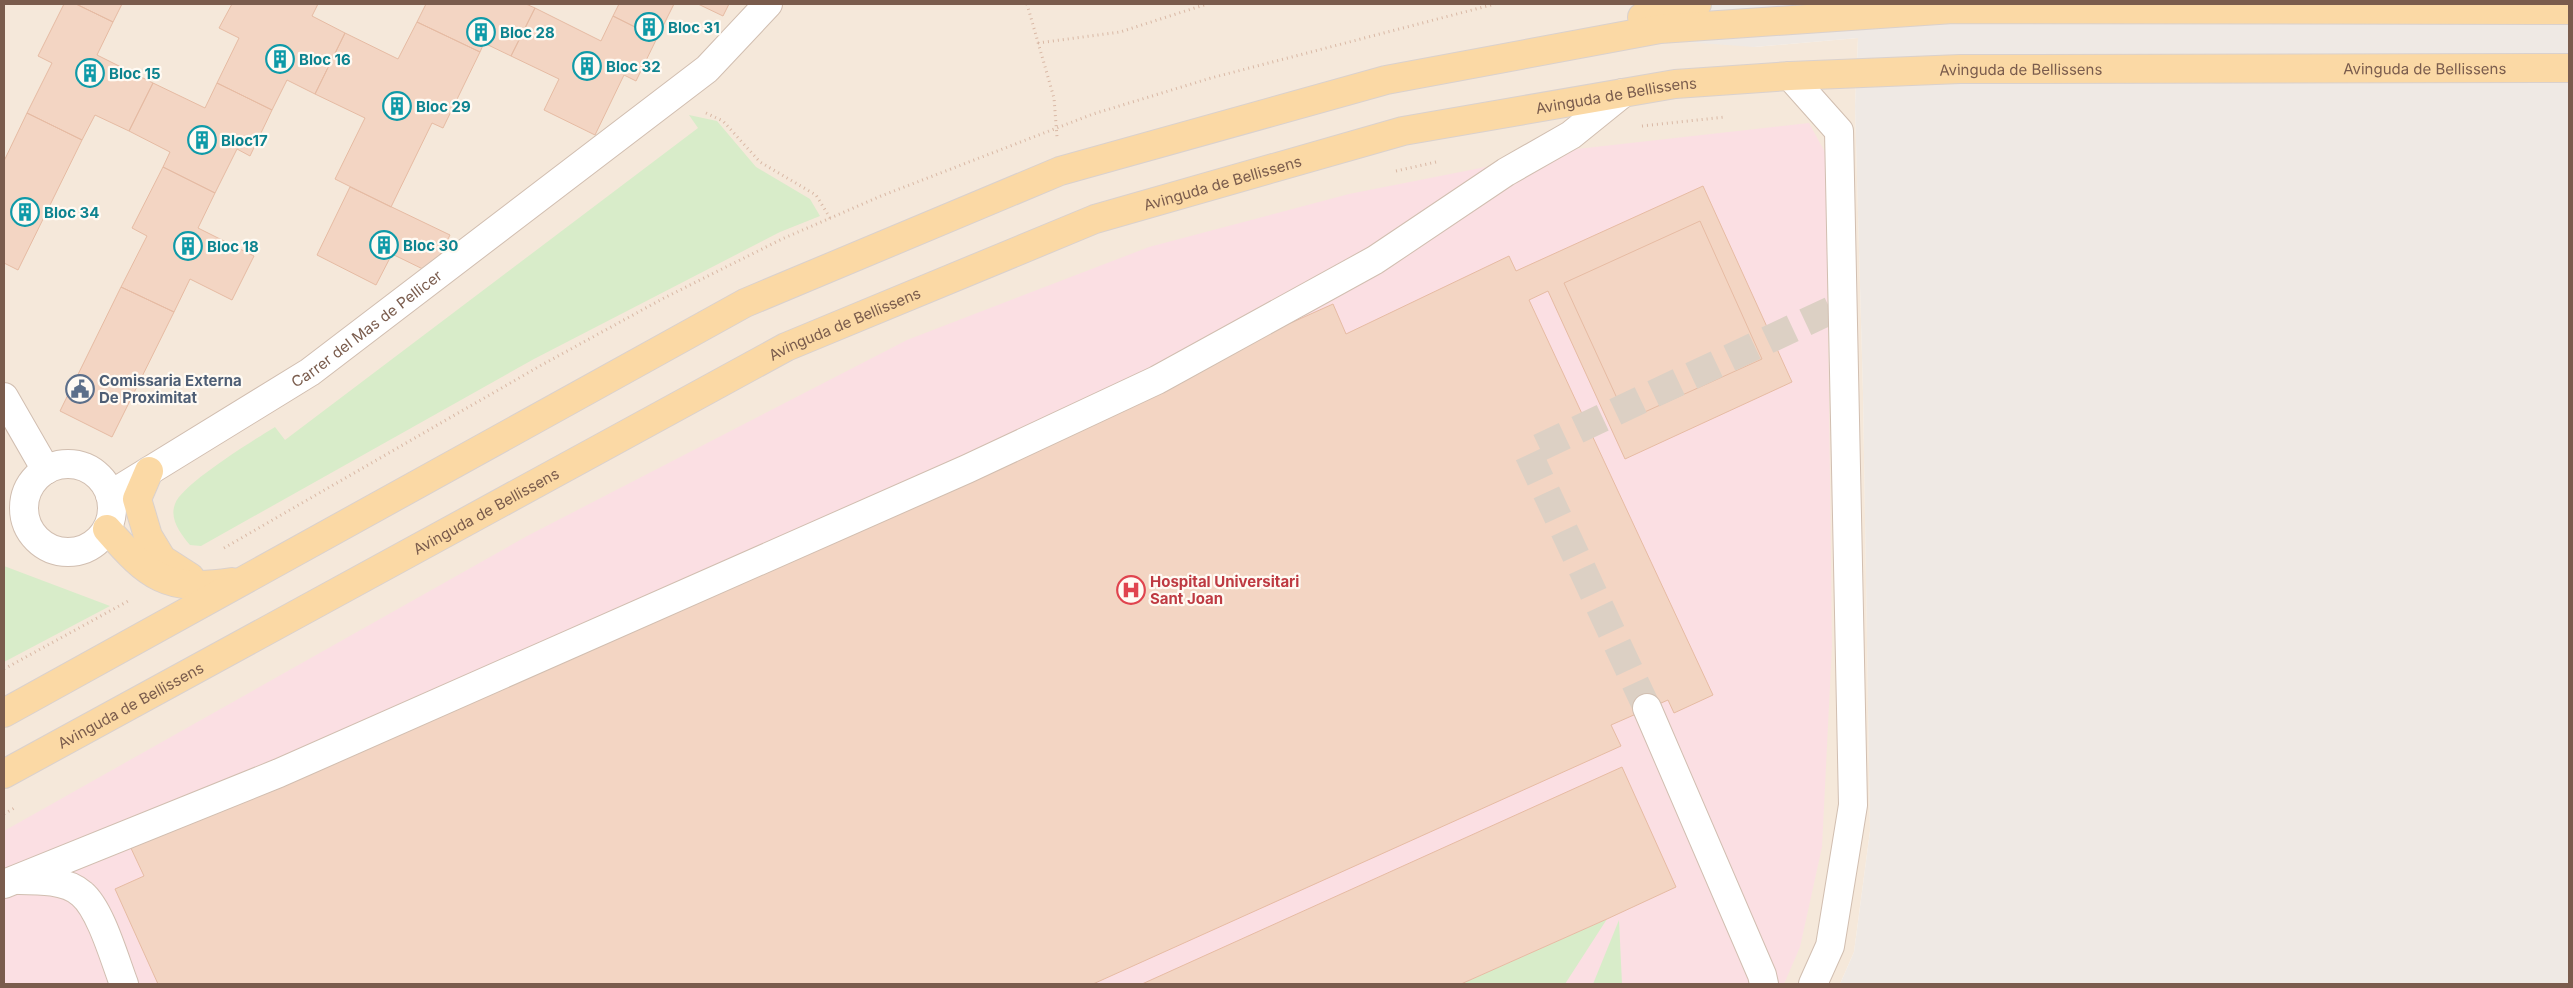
<svg xmlns="http://www.w3.org/2000/svg" width="2573" height="988" viewBox="0 0 2573 988" font-family="Inter,sans-serif">
	<style>
		.residential { fill: #f5e8da }
		.industrial { fill: #efe9e4 }
		.medical { fill: #fbdfe3 }
		.green { fill: #d8ecc9 }
		.building { fill: #f3d5c3; stroke: #e6bba3 }
		.lines { fill: none; stroke-linecap: round; stroke-linejoin: round }
		.minor-tunnel { stroke: #dcd0c4; stroke-width: 28; stroke-dasharray: 28 14; stroke-linecap: butt }
		.minor-casing { stroke: #d1beb0; stroke-width: 30 }
		.major-casing { stroke: #dad1cd; stroke-width: 30 }
		.path { stroke: #d9b8a5; stroke-width: 3; stroke-dasharray: 1 4; stroke-linecap: butt }
		.minor { stroke: #fff; stroke-width: 28 }
		.major { stroke: #fbd9a5; stroke-width: 28 }
		.labels { text-anchor: middle; dominant-baseline: central; stroke-width: 4.5; stroke-linejoin: round; paint-order: stroke }
		.culture-label { font-size: 15px; font-weight: bold; fill: #0d838f; stroke: #fffaf3; text-anchor: start }
		.street-label { font-size: 15px; fill: #7a5c4d; stroke: #fffaf3 }
		.service-label { font-size: 15px; font-weight: bold; fill: #4e5e75; stroke: #fffaf3; text-anchor: start }
		.health-label { font-size: 15px; font-weight: bold; fill: #be3a42; stroke: #fffaf3; text-anchor: start }
	</style>
	<rect width="100%" height="100%" fill="#fdf6ec"/>
	<path class="residential" d="M4 4H1650L1754 47 1858 38 1855 106 1863 393 1870 831 1854 952 1840 984H4Z"/>
	<path class="industrial" d="M1650 4H2569V984H1840L1854 952 1870 831 1863 393 1855 106 1858 38 1754 47 1658 40Z"/>
	<path class="medical" d="M1809 123 1826 154 1832 645 1822 847 1800 947 1784 984H4V831L529 535 907 340 1149 247 1349 194 1577 149Z"/>
	<path class="green" d="M689 115 717 121 756 167 810 199 820 216 780 232 534 359 201 546 190 545C181 534 169 519 175 504 182 484 254 440 275 427L285 440 698 128Z
		M4 566 110 606 4 662Z
		M1607 919 1565 984H1461Z
		M1619 920 1622 984H1593Z"/>
	<path class="building" d="M64 4H76L113 22 97 55 153 83 129 131 95 115 82 140 27 113 52 63 38 56Z
		M76 4H122L113 22Z
		M232 4H318L312 16 345 33 315 94 287 80 272 110 217 83 239 38 219 28Z
		M426 4H526L535 8 511 56 484 43 480 52 417 22Z
		M619 4H674L657 38 613 16Z
		M698 4H729L723 16Z
		M535 8 601 41 613 16 657 38 636 81 624 75 595 135 544 110 559 79 511 56Z
		M417 22 480 52 443 128 432 123 391 207 335 179 365 118 315 94 345 33 398 59Z
		M153 83 205 108 217 83 272 110 250 156 237 149 215 193 163 167 170 152 129 131Z
		M27 113 82 140 18 270 4 263V161Z
		M163 167 215 193 198 228 254 256 232 300 190 279 174 312 121 287 147 236 132 228Z
		M1703 186 1792 382 1625 459 1548 291 1529 300 1713 695 1674 713 1668 700 1611 725 1621 746 1093 984H158L115 889 144 876 129 844 1333 304 1346 334 1509 256 1516 271Z
		M350 187 450 235 431 273 392 254 376 285 317 255Z
		M1700 221 1762 359 1627 420 1564 283Z
		M121 287 174 312 112 437 60 411Z
		M1622 767 1676 887 1607 919 1461 984H1142Z"/>
	<g class="lines">
		<path class="minor-tunnel" d="M1647 708 1528 453 1842 305"/>
		<defs>
			<g id="minor">
				<path d="M1790 76 1839 131 1853 805 1830 946 1813 984"/>
				<path d="M4 397 46 470"/>
				<circle cx="68" cy="508" r="44"/>
				<path id="s1" d="M110 495 310 372 707 69 768 4"/>
				<path d="M1647 708 1762 975 1764 984"/>
				<path d="M19 880C39 880 67 880 82 894 101 910 115 961 124 984"/>
				<path d="M4 884 279 773 967 469 1157 380 1375 260 1506 172 1571 135 1623 93"/>
			</g>
			<g id="major">
				<path d="M1642 17 1697 4"/>
				<path d="M149 471 137 499 148 536 162 559 190 577"/>
				<path d="M107 529C149 577 166 592 232 582"/>
				<path d="M4 713 745 303 1060 171 1386 80 1660 29 1953 9 2569 10"/>
				<path id="s2" d="M4 774 786 347 1095 219 1403 131 1675 84 1790 76 1960 69 2569 68"/>
			</g>
		</defs>
		<use href="#minor" class="minor-casing"/>
		<use href="#major" class="major-casing"/>
		<path class="path" d="M1027 4 1054 98 1057 137
			M1038 43 1120 32 1207 4
			M706 113 723 121 760 162 816 195 830 218
			M1642 126 1725 117
			M1396 171 1436 162
			M224 548 538 367 664 298 782 239 881 196 1093 114 1211 78 1495 4
			M4 669 130 600
			M4 814 16 807"/>
		<use href="#minor" class="minor"/>
		<use href="#major" class="major"/>
	</g>
	<defs>
		<symbol id="building-ring" viewBox="-11 -11 22 22"><circle r="9.5" fill="#fffaf3" stroke="#0f9aa8" stroke-width="1.5"/><path d="M-4-6H4V6H1V3H-1V6H-4ZM-2.5-4.3h1.7v1.8h-1.7ZM.8-4.3h1.7v1.8H.8ZM-2.5-1h1.7V.8h-1.7ZM.8-1h1.7V.8H.8Z" fill="#0f9aa8"/></symbol>
		<symbol id="civic-ring" viewBox="-11 -11 22 22"><circle r="9.5" fill="#fffaf3" stroke="#5c6f8a" stroke-width="1.5"/><path d="M-.6-6.5H3V-4.5H.6V-3L4-1V1h2V6H-6V1h2V-1L-.6-3ZM-1.2 2.5V6h2.4V2.5Z" fill="#5c6f8a"/></symbol>
		<symbol id="hospital-ring" viewBox="-11 -11 22 22"><circle r="9.5" fill="#fffaf3" stroke="#e0444e" stroke-width="1.5"/><path d="M-5-5h3v3.5h4V-5h3V5h-3V1.5h-4V5h-3Z" fill="#e0444e"/></symbol>
	</defs>
	<g fill-rule="evenodd">
		<use href="#building-ring" x="633" y="11" width="32" height="32"/>
		<use href="#building-ring" x="465" y="16" width="32" height="32"/>
		<use href="#building-ring" x="264" y="43" width="32" height="32"/>
		<use href="#building-ring" x="571" y="50" width="32" height="32"/>
		<use href="#building-ring" x="74" y="57" width="32" height="32"/>
		<use href="#building-ring" x="381" y="90" width="32" height="32"/>
		<use href="#building-ring" x="186" y="124" width="32" height="32"/>
		<use href="#building-ring" x="9" y="196" width="32" height="32"/>
		<use href="#building-ring" x="368" y="229" width="32" height="32"/>
		<use href="#building-ring" x="172" y="230" width="32" height="32"/>
		<use href="#civic-ring" x="64" y="373" width="32" height="32"/>
		<use href="#hospital-ring" x="1115" y="574" width="32" height="32"/>
	</g>
	<g class="labels">
		<g class="culture-label">
			<text x="668" y="27">Bloc 31</text>
			<text x="500" y="32">Bloc 28</text>
			<text x="299" y="59">Bloc 16</text>
			<text x="606" y="66">Bloc 32</text>
			<text x="109" y="73">Bloc 15</text>
			<text x="416" y="106">Bloc 29</text>
			<text x="221" y="140">Bloc17</text>
			<text x="44" y="212">Bloc 34</text>
			<text x="403" y="245">Bloc 30</text>
			<text x="207" y="246">Bloc 18</text>
		</g>
		<g class="street-label">
			<text stroke="none"><textPath href="#s2" startOffset="2572">Avinguda de Bellissens</textPath></text>
			<text stroke="none"><textPath href="#s2" startOffset="2168">Avinguda de Bellissens</textPath></text>
			<text stroke="none"><textPath href="#s2" startOffset="1762">Avinguda de Bellissens</textPath></text>
			<text stroke="none"><textPath href="#s2" startOffset="1358">Avinguda de Bellissens</textPath></text>
			<text stroke="none"><textPath href="#s2" startOffset="954">Avinguda de Bellissens</textPath></text>
			<text stroke="none"><textPath href="#s1" startOffset="306">Carrer del Mas de Pellicer</textPath></text>
			<text stroke="none"><textPath href="#s2" startOffset="549">Avinguda de Bellissens</textPath></text>
			<text stroke="none"><textPath href="#s2" startOffset="144">Avinguda de Bellissens</textPath></text>
		</g>
		<g class="service-label">
			<text x="99" y="380">Comissaria Externa<tspan x="99" dy="17">De Proximitat</tspan></text>
		</g>
		<g class="health-label">
			<text x="1150" y="581">Hospital Universitari<tspan x="1150" dy="17">Sant Joan</tspan></text>
		</g>
	</g>
	<rect width="2573" height="988" fill="none" stroke="#7a5c4d" stroke-width="10"/>
</svg>
